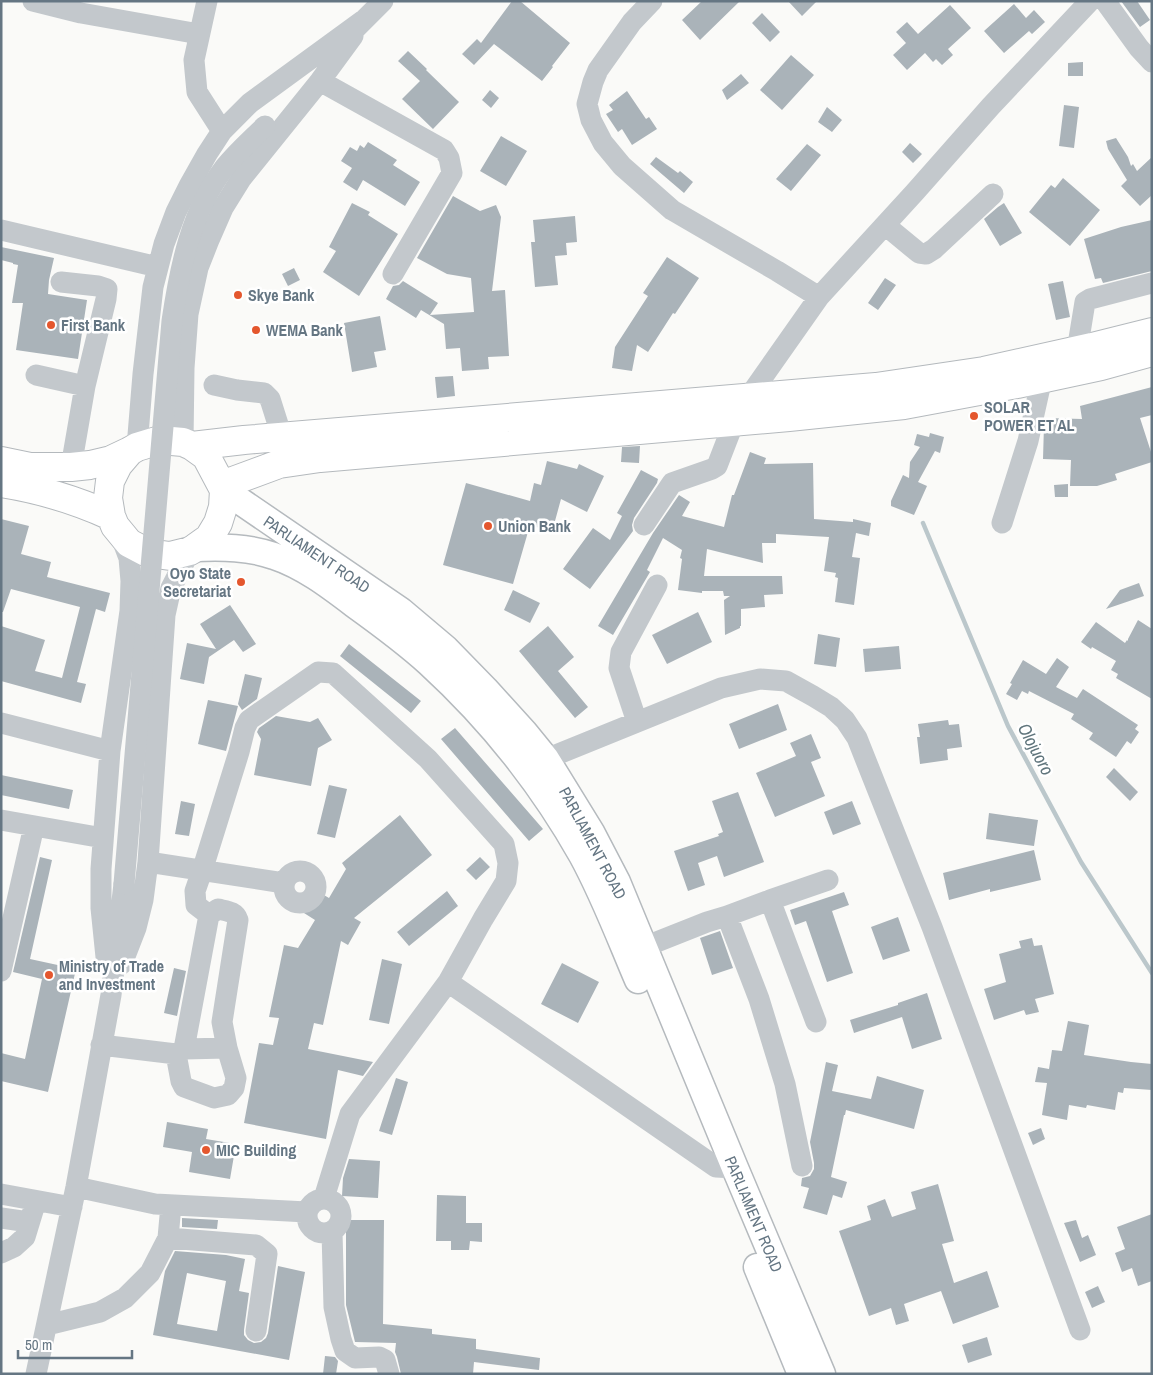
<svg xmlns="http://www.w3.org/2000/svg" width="1153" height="1375" viewBox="0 0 1153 1375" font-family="'Archivo Narrow',sans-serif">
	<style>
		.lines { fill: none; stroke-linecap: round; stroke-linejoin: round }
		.stream { stroke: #bbc7cb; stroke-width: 4.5 }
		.building { fill: #aab3b9; fill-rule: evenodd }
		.major-casing { stroke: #b5babe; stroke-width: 29 }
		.highway-casing { stroke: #b4b9bd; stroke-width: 30 }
		.minor { stroke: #c3c8cc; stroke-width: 21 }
		.major { stroke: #fff; stroke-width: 26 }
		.highway { stroke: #fff; stroke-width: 28 }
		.minor-bridge { stroke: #c3c8cc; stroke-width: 21 }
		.poi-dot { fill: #e4572e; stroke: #fff; stroke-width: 2 }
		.labels { text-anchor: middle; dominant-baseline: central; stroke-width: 5; stroke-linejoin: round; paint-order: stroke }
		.poi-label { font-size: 16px; font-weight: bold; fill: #657683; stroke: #fff; text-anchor: start }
		.street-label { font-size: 16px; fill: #657683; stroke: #fff }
		.water-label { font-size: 18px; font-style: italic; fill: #60757c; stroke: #fff }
	</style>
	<rect width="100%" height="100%" fill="#fafaf8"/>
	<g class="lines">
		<path class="stream" d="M923 523 1008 726 1081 862 1152 973"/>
	</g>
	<path class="building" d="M512 1H520L570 43 552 66 553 67 542 81 494 44 474 65 462 54 477 39 481 43Z
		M702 1H740L700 40 682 20Z
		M788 1H817L802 16Z
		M1121 1H1137L1150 20 1140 27Z
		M1014 4 1026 18 1034 10 1045 22 1032 34 1029 31 1004 53 984 31Z
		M950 5 971 28 948 49 953 55 942 65 936 59 933 62 925 53 907 70 893 55 906 43 896 32 907 22 918 34Z
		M762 13 780 32 770 42 752 23Z
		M408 51 427 69 426 70 459 102 433 129 402 99 420 81 398 61Z
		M791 55 814 75 782 110 760 90Z
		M1083 62V76H1068V63Z
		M741 74 749 83 727 100 722 90Z
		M490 90 499 98 491 108 482 100Z
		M627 91 646 119 649 117 657 129 632 145 622 129 618 132 606 114 613 110 609 105Z
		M1064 105 1079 107 1074 148 1059 146Z
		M827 107 842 120 832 132 818 122Z
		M501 136 527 151 506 186 480 171Z
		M1116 138 1128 157 1131 166 1133 164 1137 171 1152 157V195L1140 206 1121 186 1127 180 1108 149 1106 141Z
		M368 142 397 160 393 165 420 182 405 206 363 180 357 191 343 182 352 168 341 161 350 147 357 151 360 145 364 148Z
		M910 143 922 154 913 163 902 152Z
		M807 144 821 155 791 191 776 179Z
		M656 157 678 173 680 171 693 182 684 193 650 164Z
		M1063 178 1100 210 1070 246 1029 212 1051 185 1055 188Z
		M453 196 480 211 496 205 501 217 492 291 505 290 509 356 488 357 489 369 462 371 460 348 446 349 444 324 421 310 416 318 386 299 393 286 399 285 403 281 438 303 430 315 474 312 471 278 447 274 417 258Z
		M352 203 370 212 368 215 398 234 359 296 323 272 336 251 329 247Z
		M1004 203 1022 233 1000 246 984 219 998 207Z
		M575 216 577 242 566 243 567 255 555 256 558 285 535 287 531 242H535L533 220Z
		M1152 220V271L1103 283 1101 278 1095 279 1084 239 1121 227Z
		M1 247 54 258 49 280 48 294 87 300 78 359 16 350 23 303H12L18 265 13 264V263L1 260Z
		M667 257 699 278 675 314 673 313 648 352 637 345 632 371 612 368 615 347 648 296 643 293Z
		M294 268 300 280 288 286 282 274Z
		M885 278 896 285 878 310 868 303Z
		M1063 281 1070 317 1056 320 1048 284Z
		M380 316 386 350 374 352 377 367 352 372 344 323Z
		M453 376 455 396 437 398 435 377Z
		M1152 387V415L1140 418 1152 455V462L1115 474 1117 480 1097 486H1070L1071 460 1043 459 1044 425 1046 418 1082 419 1080 406Z
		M930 433 944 437 940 453 935 451 918 482 927 486 914 515 891 506V501L903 475 909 478 910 462 920 447 914 445 917 434 929 437Z
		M640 446 639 463 621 462 622 447Z
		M750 452 766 458 764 464 813 463 814 519 853 522V519L871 523 869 536 856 533 852 557 860 558 854 605 835 602 838 578 835 577 836 573 824 571 829 537 776 534V543H762L763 563 707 549 704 576H782L783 594 764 595 765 607 741 609V626H740V628L725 635 724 600 730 596H724L723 591H702V593L678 590 682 559 680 558 682 550 663 538 647 570 650 572 613 635 598 626 653 533 679 495 690 502 682 516 724 527 732 495H734Z
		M547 461 577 469 579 464 604 476 587 512 561 499 552 532 530 525 513 584 443 565 466 483 530 501 534 483 541 485Z
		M641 470 658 479 657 483 634 518 632 525 633 531 590 589 563 569 593 528 610 540 622 516 617 513Z
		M1068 484V497H1055L1054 485Z
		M1 519 29 526 21 554 51 562 47 577 110 593 105 612 96 609 77 682 86 684 81 703 1 681V626L45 640 35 671 62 678 80 607 11 589 3 612H1Z
		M1139 583 1144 596 1106 609 1120 590Z
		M513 590 540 603 530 623 504 610Z
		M230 605 256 644 243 652 234 640 209 657 204 684 180 679 187 643 216 649 200 624Z
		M698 612 712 642 667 664 652 635Z
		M1138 620 1152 629V699L1116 678 1118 674 1111 670 1116 661 1092 647 1091 649 1081 642 1096 622 1125 643 1127 640 1128 641V639Z
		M548 626 574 657 558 671 588 707 575 718 519 651Z
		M818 634 840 638 836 667 814 664Z
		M349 644 421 701 411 713 340 656Z
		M899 646 901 669 865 672 863 649Z
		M1057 658 1069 667 1056 687 1077 698 1083 689 1138 725 1135 729 1139 732 1131 744 1127 741 1116 757 1089 739 1093 733 1071 719 1074 714 1029 691 1028 694 1022 691 1017 700 1006 694 1012 684 1010 683 1023 660 1046 674Z
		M245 674 262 678 257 699 242 710 238 704Z
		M208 700 238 706 226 751 198 744Z
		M778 704 787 730 739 749 729 724Z
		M276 716 310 722 318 718 332 740 318 748 311 786 254 775 261 739 257 732 259 728Z
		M948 720 949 725 959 724 962 747 947 749 948 760 920 764 917 737H920L918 724Z
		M455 728 543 829 529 841 441 739Z
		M811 734 821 758 811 762 825 796 775 817 756 773 796 756 790 743Z
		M1114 768 1138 792 1130 801 1106 777Z
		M1 775 73 790 69 809 1 795Z
		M329 785 347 789 335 838 317 834Z
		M738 792 764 862 724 877 717 856 698 863 705 885 688 891 674 851 719 836 718 834 723 832 712 801Z
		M181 801 195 804 189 836 175 834Z
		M852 801 861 824 833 835 824 812Z
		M989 813 1038 820 1034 846 986 839Z
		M400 815 432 855 354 918 361 922 348 945 341 941 323 1025 314 1023 308 1049 373 1062 363 1076 338 1070 326 1139 244 1123 259 1043 273 1045 279 1018 269 1017 284 945 298 948 315 920 304 913 317 891 329 898 346 869 342 863Z
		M1034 850 1041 880 990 892V889L949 900 943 873Z
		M40 857 52 860 30 959 76 969 48 1092 1 1081V1053L25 1059 42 979 13 972Z
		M480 857 490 867 476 880 466 870Z
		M447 891 458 906 409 946 397 932Z
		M844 892 849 905 832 911 853 973 827 982 806 921 795 925 790 910Z
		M898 917 910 951 883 960 871 927Z
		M720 931 733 968 712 975 700 938Z
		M1032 938 1034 946 1042 945 1054 994 1035 999 1039 1012 1026 1015 1024 1010 994 1020 984 989 1006 982 999 954 1021 948 1019 941Z
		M382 959 402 964 389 1024 369 1020Z
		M562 963 599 982 578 1023 541 1004Z
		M174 968 186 971 177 1016 164 1013Z
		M927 993 942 1039 912 1049 902 1017 854 1033 850 1020 898 1005V1003Z
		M1068 1021 1089 1025 1084 1055 1131 1062 1152 1064V1090L1124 1088 1123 1093 1118 1092 1115 1110 1087 1105 1086 1108 1069 1105 1067 1120 1042 1115 1047 1083 1035 1082 1038 1067 1049 1069 1052 1050 1062 1051Z
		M826 1062 838 1065 832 1091 871 1099 877 1076 924 1090 914 1129 846 1110 845 1115H844L831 1177 847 1182 842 1198 833 1195 827 1215 803 1208 809 1188 801 1186 802 1178 810 1176 814 1169V1163L810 1142Z
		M396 1078 408 1082 392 1135 379 1131Z
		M167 1122 208 1129 206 1139 236 1144 230 1179 189 1172 192 1152 163 1147Z
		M1041 1128 1045 1139 1033 1145 1028 1133Z
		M349 1159 380 1161 378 1198 342 1196 343 1178Z
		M938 1184 954 1241 942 1244 954 1283 987 1271 999 1307 953 1324 941 1291 904 1304 909 1321 896 1325 891 1308 869 1316 839 1231 871 1220 867 1206 885 1199 892 1217 916 1209 911 1192Z
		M437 1195 466 1196V1223H482V1242L470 1241 469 1250H451V1241H436Z
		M1152 1214V1281L1138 1286 1132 1268 1122 1272 1115 1253 1125 1249 1117 1227Z
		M182 1218 218 1220 217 1229 182 1227Z
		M346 1220H384L383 1324 432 1329V1334L476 1339V1349L540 1358 539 1370 474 1362 473 1374H401L397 1357 395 1352 396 1343 355 1342 346 1305Z
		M1076 1220 1082 1238 1088 1235 1096 1255 1080 1262 1064 1223Z
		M175 1251 226 1255 245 1259 239 1291 249 1293 244 1330V1335L248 1340 254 1343 261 1342 266 1338 268 1333 278 1266 305 1272 289 1360 153 1335 165 1271ZM187 1273 226 1281 217 1331 177 1324Z
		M1098 1286 1105 1302 1092 1308 1085 1292Z
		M987 1337 992 1355 968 1363 962 1345Z
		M325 1356 335 1357 338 1361 336 1374H323Z"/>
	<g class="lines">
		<defs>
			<path id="major" d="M224 490 401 611 446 649 485 689 524 732 546 759 591 832 617 882 735 1168 822 1374
				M195 548C222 547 249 547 274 556 304 566 330 586 355 605 380 623 406 642 429 663 489 718 542 784 582 855 604 895 620 938 638 980
				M757 1267 801 1374"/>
			<path id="highway" d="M192 446 244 440 876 387 984 371 1092 347 1152 332
				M1 461 30 467H71L90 465 111 460 130 451 137 447 160 440 183 442 192 446 206 456 224 490 223 507 218 523 209 538 195 548 190 551 170 556 148 553 129 543 115 526 111 516 108 498 110 481 118 465 130 451
				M1 483C39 489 76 500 111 516
				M222 485 279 464 320 458 789 417 904 405 1017 384 1101 366 1152 352"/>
		</defs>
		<use href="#major" class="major-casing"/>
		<use href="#highway" class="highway-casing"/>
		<path class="minor" d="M33 1 81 13 199 34
			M207 1 194 60 197 92 222 131
			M652 1 632 22 598 70 593 82 587 104 591 120 603 143 622 166 672 210 777 271 819 297
			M1105 1 1139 48 1152 62
			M355 29 383 1
			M320 81 444 150 449 158 452 173 393 274
			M885 225 919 253 926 254 934 249 993 194
			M1 230 158 267
			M61 282 98 286 107 289 106 299 85 386
			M1077 351 1085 302 1090 299 1152 283
			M36 375 85 386 71 467
			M214 385 237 390 264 393 270 399 282 437
			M749 407 748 398 819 297 915 192 991 106 1090 1
			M183 442 184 368 188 314 198 268 209 240 223 208 241 179 320 81 353 36
			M137 447 143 374 153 287 164 244 176 212 189 186 207 154 222 131 250 103 365 19
			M1002 523 1028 441 1042 378
			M644 525 672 483 712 469 717 466 734 422
			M637 722 619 668 621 652 657 585
			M1 723 110 751
			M546 759 721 688 760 679 786 681 813 696 831 707 845 720 857 738 932 927 1080 1330
			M1 820 103 838
			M148 862 284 883
			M284 887a16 16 0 1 1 32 0a16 16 0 1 1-32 0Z
			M770 900 828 880
			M209 915 196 905 195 891 202 871 239 752 245 728 249 720 318 672 333 673 428 759 504 844 508 863 506 881 483 919 448 982 350 1114 324 1198
			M727 916 770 900 816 1022
			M644 947 707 922 727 916 759 999 785 1084 802 1166
			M106 957 101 908V869L110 751 130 611 131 581 129 558 123 542 118 532
			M122 964 136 928 143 900 148 862 165 615 171 588 190 551
			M1 971 34 826
			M448 982 716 1167 735 1168
			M101 1045 176 1054 184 1049 209 915 218 909C226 911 235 911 238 920L222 1022 227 1048 236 1078 234 1088 228 1095 214 1098 184 1087 181 1081 176 1054
			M184 1049 227 1048
			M76 1187 155 1204 307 1212
			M1 1194 72 1207
			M307 1216a17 17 0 1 1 34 0a17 17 0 1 1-34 0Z
			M1 1218 29 1222
			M332 1232 334 1307 341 1339 345 1351 355 1358 379 1357 385 1360 389 1374
			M168 1238 256 1245 267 1254 256 1331
			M1 1253 14 1247 25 1237 36 1201
			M47 1325 100 1312 125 1298 150 1273 168 1238 171 1205
			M36 1374 76 1187 111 995 124 884"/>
		<use href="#major" class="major"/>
		<use href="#highway" class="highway"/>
		<path class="minor-bridge" d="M124 884 172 321C180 267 191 211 225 167 237 152 252 139 265 126"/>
	</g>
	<g class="poi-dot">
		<circle cx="238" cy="295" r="5"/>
		<circle cx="51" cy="325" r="5"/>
		<circle cx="256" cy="330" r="5"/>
		<circle cx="974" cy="416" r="5"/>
		<circle cx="488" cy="526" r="5"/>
		<circle cx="241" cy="582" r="5"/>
		<circle cx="49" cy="975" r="5"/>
		<circle cx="206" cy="1150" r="5"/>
	</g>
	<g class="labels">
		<g class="poi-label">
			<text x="248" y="295">Skye Bank</text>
			<text x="61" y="325">First Bank</text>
			<text x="266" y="330">WEMA Bank</text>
			<text x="984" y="407">SOLAR<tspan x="984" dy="18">POWER ET AL</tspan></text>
			<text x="498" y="526">Union Bank</text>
			<text x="231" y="573" text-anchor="end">Oyo State<tspan x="231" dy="18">Secretariat</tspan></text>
			<text x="59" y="966">Ministry of Trade<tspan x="59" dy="18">and Investment</tspan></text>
			<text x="216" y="1150">MIC Building</text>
		</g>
		<g class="street-label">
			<text transform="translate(317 554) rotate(34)">PARLIAMENT ROAD</text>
			<text transform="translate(593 843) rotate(62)">PARLIAMENT ROAD</text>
			<text transform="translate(754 1214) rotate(67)">PARLIAMENT ROAD</text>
		</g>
		<g class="water-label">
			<text transform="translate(1036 749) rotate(62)">Olojuoro</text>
		</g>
	</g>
	<rect width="1153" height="1375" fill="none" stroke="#657683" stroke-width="5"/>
	<path d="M18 1350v8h114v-8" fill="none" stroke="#657683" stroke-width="2.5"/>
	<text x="25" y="1350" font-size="15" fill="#657683" stroke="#ffffff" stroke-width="4" paint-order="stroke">50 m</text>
</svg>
